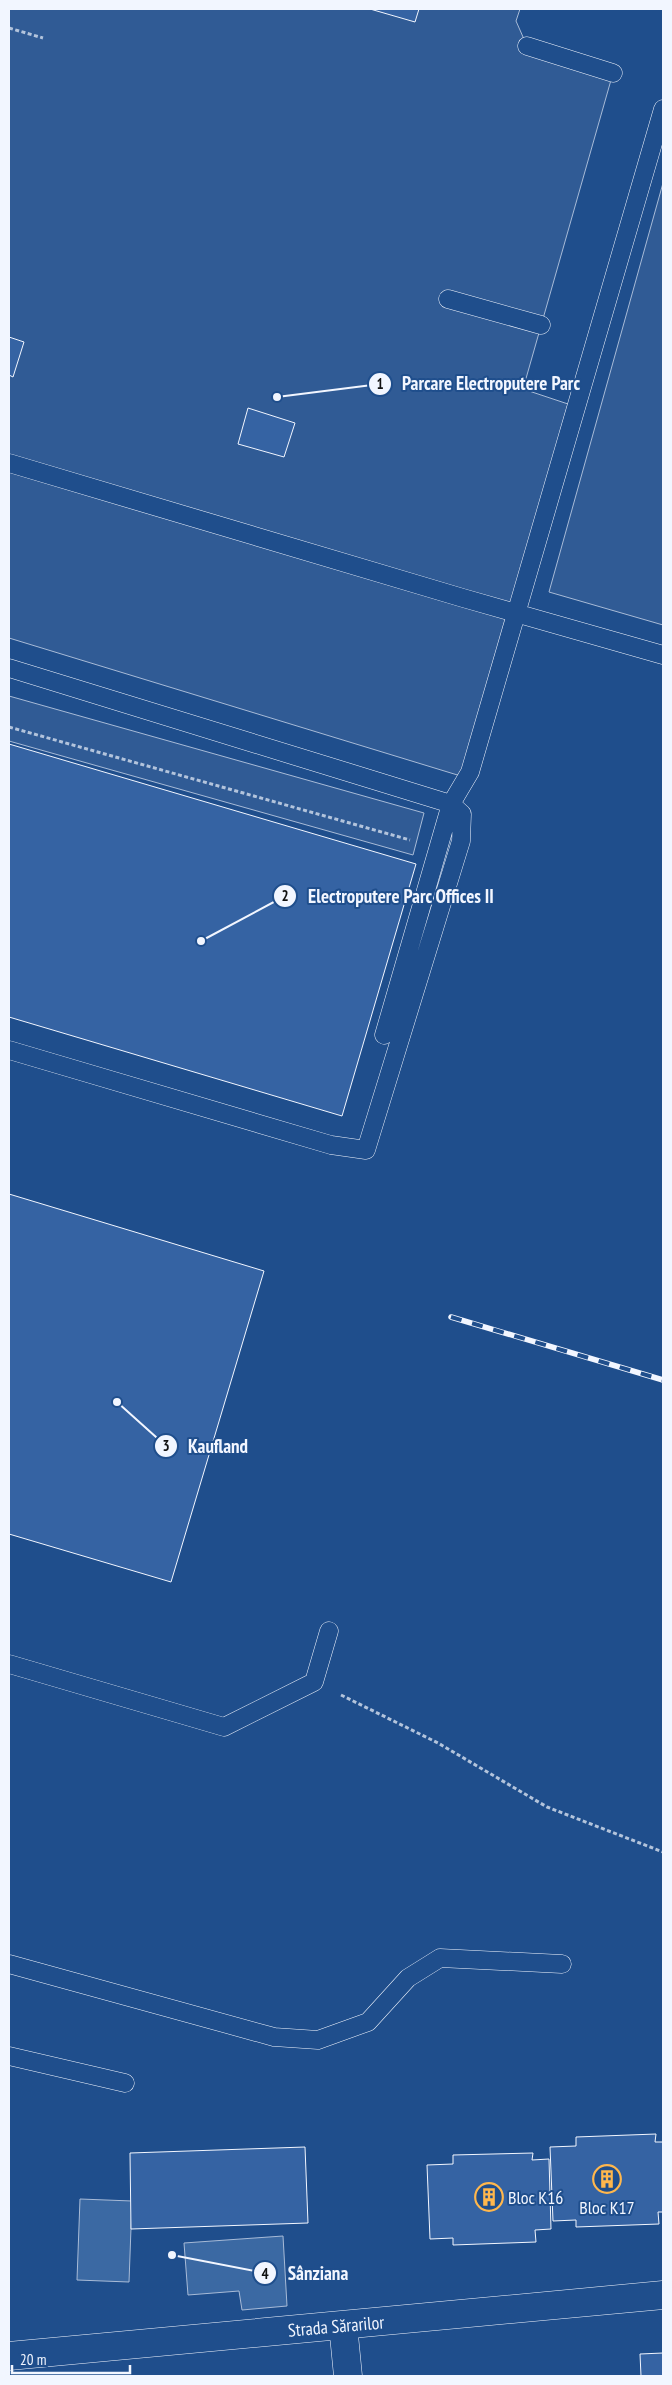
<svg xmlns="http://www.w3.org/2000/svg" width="672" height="2385" viewBox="0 0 672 2385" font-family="'PT Sans Narrow',sans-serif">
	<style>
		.parking { fill: #305b95; stroke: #a8bbd7 }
		.water { fill: #3b69a3; stroke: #a8bbd7 }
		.building { fill: #3563a3; stroke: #f2f6ff }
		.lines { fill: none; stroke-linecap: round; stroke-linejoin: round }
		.lane-casing { stroke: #f2f6ff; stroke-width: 19 }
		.street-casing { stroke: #f2f6ff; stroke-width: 29 }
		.path { stroke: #b3c4dc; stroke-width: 3; stroke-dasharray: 4 2.5; stroke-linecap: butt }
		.lane { stroke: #1f4e8c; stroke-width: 18 }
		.street { stroke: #1f4e8c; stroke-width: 28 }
		.rail-casing { stroke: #f2f6ff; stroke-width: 5.5 }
		.rail { stroke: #1f4e8c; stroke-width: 4; stroke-dasharray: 11; stroke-linecap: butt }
		.labels { text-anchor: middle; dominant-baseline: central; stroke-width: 4; stroke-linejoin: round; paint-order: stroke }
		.poi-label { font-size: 18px; fill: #f2f6ff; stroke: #1f4e8c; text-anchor: start }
		.street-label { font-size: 18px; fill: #f2f6ff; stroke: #1f4e8c }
		.leader { fill: none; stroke: #f2f6ff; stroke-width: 2 }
		.callout-dot { fill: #f2f6ff; stroke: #1f4e8c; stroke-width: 2 }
		.mark-label { font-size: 15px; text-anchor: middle; font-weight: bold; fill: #111 }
		.callout-label { font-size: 19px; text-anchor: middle; font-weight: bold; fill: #f2f6ff; stroke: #1f4e8c; stroke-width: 4; stroke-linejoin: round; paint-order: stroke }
	</style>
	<rect width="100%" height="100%" fill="#1f4e8c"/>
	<path class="parking" d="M9 9H520L516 21 527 46 613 73 523 389 568 404 464 777 9 638Z
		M663 183V625L549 592Z
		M9 696 424 813 413 855 9 741Z"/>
	<path class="water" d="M80 2199 132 2201 129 2282 77 2280Z
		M283 2236 287 2306 242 2310 239 2291 188 2295 184 2243Z"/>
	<path class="building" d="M370 9H419L415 22Z
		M9 337 24 342 13 377 9 375Z
		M248 408 295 423 284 457 238 444Z
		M9 744 416 864 342 1116 9 1017Z
		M9 1194 264 1271 171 1582 9 1534Z
		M656 2134 655 2142H663V2212H658L659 2224 576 2227V2220L553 2221 550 2147 576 2146V2137Z
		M305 2147 308 2223 131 2229 130 2153Z
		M533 2153 532 2160 549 2159 551 2229 535 2230 536 2242 453 2245V2238L430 2239 427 2165 453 2164V2155Z
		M663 2353V2376H641L640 2354Z"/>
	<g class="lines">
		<defs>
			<path id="lane" d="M527 46 613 73
				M448 299 541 325
				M9 463 463 598 663 655
				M9 668 451 804 462 814 461 841 366 1150 331 1145 9 1050
				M384 1035 451 804 470 772 663 109
				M9 1664 224 1727 314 1682 329 1631
				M9 1964 274 2037 318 2040 368 2022 408 1978 440 1958 562 1964
				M9 2056 125 2083"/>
			<path id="street" d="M343 2325 348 2376
				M9 2356 663 2295"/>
		</defs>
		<use href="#lane" class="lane-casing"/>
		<use href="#street" class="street-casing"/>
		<path class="path" d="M9 28 43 38
			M9 727 410 840
			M341 1695 438 1743 547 1807 663 1852"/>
		<use href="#lane" class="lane"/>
		<use href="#street" class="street"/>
		<defs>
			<path id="rail" d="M451 1317 663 1380"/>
		</defs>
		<use href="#rail" class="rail-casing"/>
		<use href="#rail" class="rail"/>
	</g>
	<defs>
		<symbol id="building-ring" viewBox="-11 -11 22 22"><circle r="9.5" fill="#1f4e8c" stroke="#ffb74d" stroke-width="1.5"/><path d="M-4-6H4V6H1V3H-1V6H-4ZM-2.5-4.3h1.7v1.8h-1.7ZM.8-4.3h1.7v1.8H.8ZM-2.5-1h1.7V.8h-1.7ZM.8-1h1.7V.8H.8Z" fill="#ffb74d"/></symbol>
	</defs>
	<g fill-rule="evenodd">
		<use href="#building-ring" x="591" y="2163" width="32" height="32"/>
		<use href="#building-ring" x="473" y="2181" width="32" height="32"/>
	</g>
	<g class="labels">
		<g class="poi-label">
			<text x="508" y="2197">Bloc K16</text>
			<text x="607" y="2207" text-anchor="middle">Bloc K17</text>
		</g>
		<g class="street-label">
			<text transform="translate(336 2326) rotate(-5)">Strada Sărarilor</text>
		</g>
	</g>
	<path class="leader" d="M277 397L380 384M201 941L285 896M117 1402L166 1446M172 2255L265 2273"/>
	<g class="callout-dot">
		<circle cx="277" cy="397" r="5"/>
		<circle cx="201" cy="941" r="5"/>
		<circle cx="117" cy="1402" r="5"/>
		<circle cx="172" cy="2255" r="5"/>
		<circle cx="380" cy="384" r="12"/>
		<circle cx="285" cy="896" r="12"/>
		<circle cx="166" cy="1446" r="12"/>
		<circle cx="265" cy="2273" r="12"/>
	</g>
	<g class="mark-label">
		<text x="380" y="389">1</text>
		<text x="285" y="901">2</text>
		<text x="166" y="1451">3</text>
		<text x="265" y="2279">4</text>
	</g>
	<g class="callout-label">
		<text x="491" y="390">Parcare Electroputere Parc</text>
		<text x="401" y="903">Electroputere Parc Offices II</text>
		<text x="218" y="1453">Kaufland</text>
		<text x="318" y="2280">Sânziana</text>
	</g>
	<rect width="672" height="2385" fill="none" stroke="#f2f6ff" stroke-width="20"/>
	<path d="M12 2365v8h118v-8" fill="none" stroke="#f2f6ff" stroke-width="2.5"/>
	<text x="20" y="2365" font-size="15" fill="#f2f6ff" stroke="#1f4e8c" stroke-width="4" paint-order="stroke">20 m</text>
</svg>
